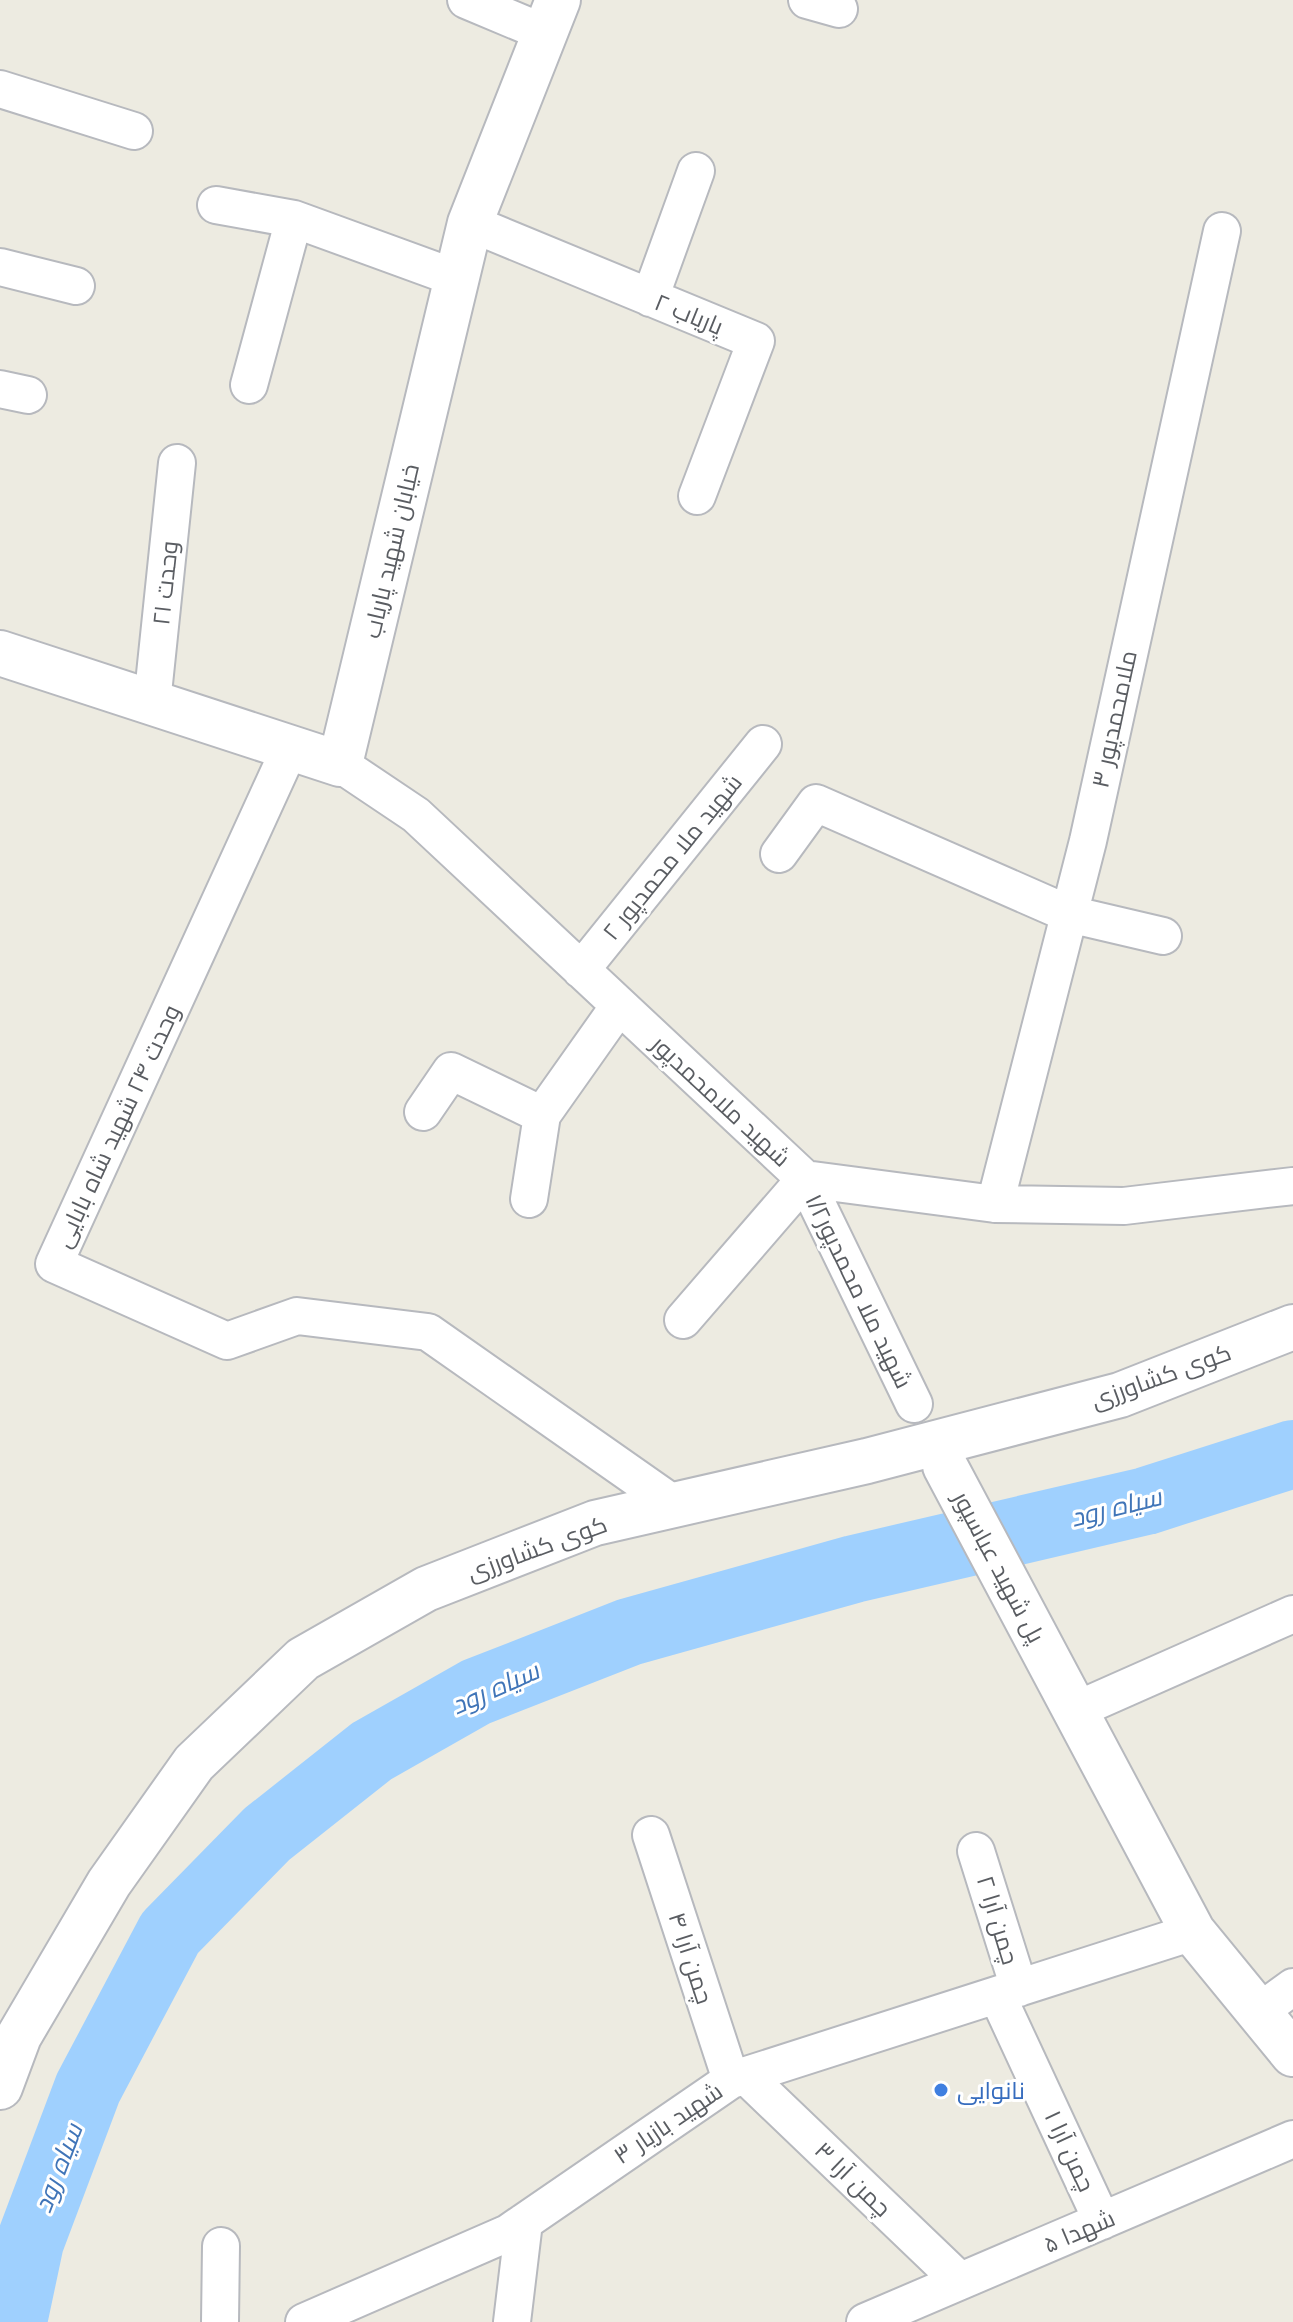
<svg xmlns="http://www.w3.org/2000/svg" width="1293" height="2322" viewBox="0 0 1293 2322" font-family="Helvetica,Cairo,sans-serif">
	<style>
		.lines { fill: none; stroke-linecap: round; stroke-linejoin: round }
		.river { stroke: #9fd0fe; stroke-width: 68 }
		.minor-casing { stroke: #b7b9be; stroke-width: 40 }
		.tertiary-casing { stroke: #b7b9be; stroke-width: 48 }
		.minor { stroke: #fff; stroke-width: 36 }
		.tertiary { stroke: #fff; stroke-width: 44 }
		.shop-dot { fill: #3f7fe0; stroke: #fff; stroke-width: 3 }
		.labels { text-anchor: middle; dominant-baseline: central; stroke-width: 6; stroke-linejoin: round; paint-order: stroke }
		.street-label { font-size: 24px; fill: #5a5d62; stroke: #fff }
		.shop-label { font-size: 24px; fill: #366cbe; stroke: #fff; text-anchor: start }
		.water-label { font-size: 26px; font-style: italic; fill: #4075b8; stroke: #fff }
	</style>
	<rect width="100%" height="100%" fill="#edebe1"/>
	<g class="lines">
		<path class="river" d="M13 2322 30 2242 88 2088 170 1933 267 1834 372 1751 476 1692 629 1632 854 1569 1146 1501 1293 1454"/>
		<defs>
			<path id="minor" d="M466 0 545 33
				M807 0 839 9
				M0 89 134 131
				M216 205 294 219 456 278
				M470 223 756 341 697 496
				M0 267 76 286
				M650 298 696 171
				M249 385 294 219
				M0 389 28 395
				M152 703 177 463
				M290 748 54 1264 227 1341 297 1316 428 1332 675 1505
				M340 764 416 815 805 1179 995 1204 1124 1206 1293 1186
				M779 854 816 803 1069 914 1163 936
				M581 970 763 744
				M423 1112 451 1071 542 1115
				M805 1179 914 1404
				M529 1199 542 1115 619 1006
				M995 1204 1088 841 1222 231
				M683 1320 805 1179
				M1074 1711 1293 1614
				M651 1835 731 2080
				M976 1851 1019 1988
				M997 1995 1102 2221
				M1259 2012 1293 1987
				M746 2076 960 2281
				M220 2322 221 2246
				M304 2322 508 2233 731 2080 1193 1932
				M512 2322 524 2222
				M865 2322 1293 2139"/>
			<path id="tertiary" d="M0 653 340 764 470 223 558 0
				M945 1466 1193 1932 1293 2054
				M0 2087 19 2036 109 1883 194 1763 303 1659 426 1589 595 1523 867 1461 1120 1395 1293 1327"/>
		</defs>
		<use href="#minor" class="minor-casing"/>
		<use href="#tertiary" class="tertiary-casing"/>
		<use href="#minor" class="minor"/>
		<use href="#tertiary" class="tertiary"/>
	</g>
	<circle class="shop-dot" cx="941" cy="2090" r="8"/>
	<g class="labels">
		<g class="street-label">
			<text transform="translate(689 314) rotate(22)">پاریاب ۲</text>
			<text transform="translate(391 551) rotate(-77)">خیابان شهید پاریاب</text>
			<text transform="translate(165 583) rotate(-84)">وحدت ۲۱</text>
			<text transform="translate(1114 719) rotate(-78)">ملامحمدپور ۳</text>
			<text transform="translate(672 857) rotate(-51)">شهید ملا محمدپور ۲</text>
			<text transform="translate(721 1101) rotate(43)">شهید ملامحمدپور</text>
			<text transform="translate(117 1126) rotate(-65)">وحدت ۲۴ شهید شاه بابایی</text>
			<text transform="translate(859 1291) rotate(64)">شهید ملا محمدپور۱/۲</text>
			<text transform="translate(1161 1376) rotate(-20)">کوی کشاورزی</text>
			<text transform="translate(537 1548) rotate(-20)">کوی کشاورزی</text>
			<text transform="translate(999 1567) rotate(62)">پل شهید عباسپور</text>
			<text transform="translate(998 1920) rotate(73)">چمن آرا ۲</text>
			<text transform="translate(691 1958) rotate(72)">چمن آرا ۴</text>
			<text transform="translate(668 2123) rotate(-34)">شهید بازیار ۳</text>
			<text transform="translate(1070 2151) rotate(65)">چمن آرا ۱</text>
			<text transform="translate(853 2179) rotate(44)">چمن آرا ۳</text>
			<text transform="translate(1079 2231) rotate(-23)">شهدا ۵</text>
		</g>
		<g class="shop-label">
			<text x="957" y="2090">نانوایی</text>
		</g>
		<g class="water-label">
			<text transform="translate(1116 1507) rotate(-14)">سیاه رود</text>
			<text transform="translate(495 1688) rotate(-24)">سیاه رود</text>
			<text transform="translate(58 2168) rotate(-69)">سیاه رود</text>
		</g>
	</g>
</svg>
